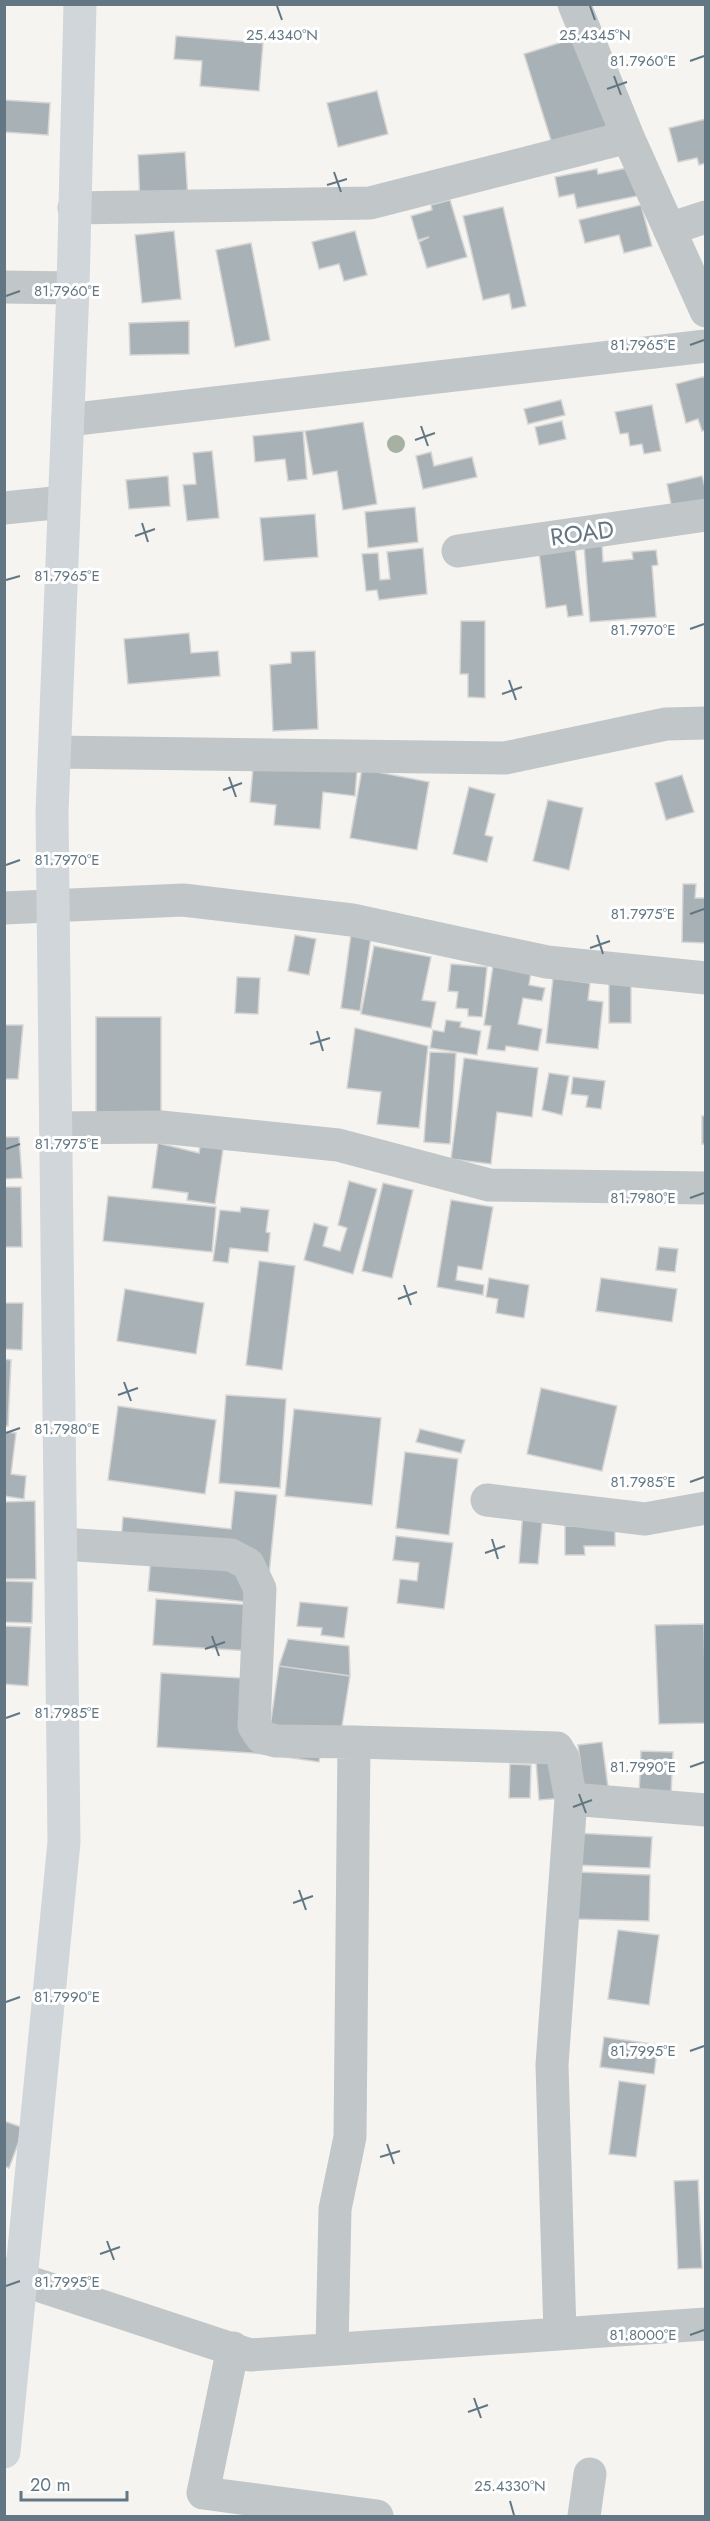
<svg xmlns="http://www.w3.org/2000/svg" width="710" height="2521" viewBox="0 0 710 2521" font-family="Jost,sans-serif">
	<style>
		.building { fill: #a8b2b6; stroke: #d6d5d3; stroke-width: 1.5 }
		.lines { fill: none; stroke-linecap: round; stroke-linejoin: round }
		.minor { stroke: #c1c6c8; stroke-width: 33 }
		.major { stroke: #d0d6da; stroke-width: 33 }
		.tree { fill: #a7b1a1 }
		.ticks { fill: none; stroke: #627783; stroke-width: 2 }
		.labels { text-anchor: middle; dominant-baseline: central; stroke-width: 6; stroke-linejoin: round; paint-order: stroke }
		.street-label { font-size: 24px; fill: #627783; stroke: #fff }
		.ticks-label { font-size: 15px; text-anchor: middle; fill: #627783; stroke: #fff; stroke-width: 6; stroke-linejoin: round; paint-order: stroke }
	</style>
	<rect width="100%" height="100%" fill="#f5f4f0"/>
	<path class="building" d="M176 36 263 43 259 91 200 86 202 61 174 59Z
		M575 38 612 135 555 153 524 54Z
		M377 91 388 134 338 147 327 103Z
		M4 100 50 103 48 135 4 132Z
		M706 119V163L699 165 697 158 678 162 669 128Z
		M185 152 188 200 140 203 138 155Z
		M632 167 637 196 577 208 574 194 559 197 555 177 597 169 598 174Z
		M450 200 467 257 427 268 419 242 429 237 418 240 411 216 432 210 431 205Z
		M641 205 652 246 624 253 619 235 585 243 579 220Z
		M503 207 526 306 512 309 509 294 483 300 463 216Z
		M174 231 181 299 142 303 135 235Z
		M355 231 367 275 344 281 339 264 319 269 312 242Z
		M251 243 270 340 235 347 216 250Z
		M189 321V354L130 355 129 323Z
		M706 376V430L702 431 698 419 686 423 676 384Z
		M561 400 565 415 528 424 524 409Z
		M652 405 661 451 644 454 642 444 630 446 628 433 620 434 615 412Z
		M562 421 566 439 539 445 535 427Z
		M363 422 377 504 343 510 337 471 313 475 305 431Z
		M303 431 307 479 288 481 285 459 255 462 253 436Z
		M212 451 219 518 187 521 183 485 196 484 193 453Z
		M431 452 434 466 472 457 477 477 423 489 416 456Z
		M168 476 170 506 129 509 126 480Z
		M702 476 706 491V513L671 504 667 484Z
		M415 507 418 542 368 548 365 512Z
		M315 514 318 557 264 561 260 518Z
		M602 545 603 562 633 559 632 552 656 550 658 565 652 566 656 617 590 622 584 546Z
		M575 547 583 615 568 617 566 605 546 608 539 552Z
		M423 548 427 594 379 600 377 590 366 591 362 554 378 553 380 580 390 579 387 552Z
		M461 621H485V698L468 697V674H460Z
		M189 633 191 653 218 651 220 676 128 684 124 639Z
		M315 651 318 729 273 731 270 665 291 663V652Z
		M254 757 357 770 355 796 323 792 320 829 274 825 276 805 250 802Z
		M362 769 429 782 417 850 350 838Z
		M682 775 694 812 666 820 655 783Z
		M469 787 495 794 485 835 493 837 487 862 453 854Z
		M548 800 583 808 569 870 533 861Z
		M683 884H696L695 898H706V943L682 942Z
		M352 927 372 930 360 1011 341 1008Z
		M295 935 316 939 309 975 288 971Z
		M374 946 431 957 422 1000 436 1002 431 1028 361 1014Z
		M451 964 487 967 482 1017 468 1016V1009L456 1008 458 992 448 991Z
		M493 966 531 972 529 985 545 988 542 1001 523 998 518 1024 542 1029 538 1051 506 1046 505 1051 487 1049 491 1026 484 1025Z
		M237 977 260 978 258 1014 235 1013Z
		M553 978 590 983 588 1000 603 1002 598 1049 546 1043Z
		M609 979H631V1023H609Z
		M96 1017H161V1116L96 1115Z
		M446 1020 461 1022 460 1027 481 1031 477 1055 430 1048 433 1030 444 1032Z
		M4 1025H23L18 1079H4Z
		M355 1028 428 1046 419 1128 377 1124 381 1092 347 1088Z
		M430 1052 456 1053 450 1144 424 1142Z
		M464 1058 538 1068 532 1117 497 1112 491 1164 451 1159Z
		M549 1073 569 1076 562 1115 542 1110Z
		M573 1077 605 1081 601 1109 586 1107 588 1096 571 1094Z
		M702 1116H706V1144H702Z
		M4 1137H19L22 1178 4 1179Z
		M158 1143 199 1153 200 1146 223 1149 215 1204 187 1200 188 1193 152 1188Z
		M349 1181 377 1189 353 1274 304 1260 314 1223 328 1227 323 1246 340 1251 347 1228 338 1225Z
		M383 1183 413 1190 392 1278 362 1271Z
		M4 1187H21L22 1247H4Z
		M108 1196 216 1207 212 1252 103 1241Z
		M451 1200 493 1207 482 1270 458 1266 456 1280 484 1285 483 1295 437 1287Z
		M241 1207 269 1210 266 1232 270 1233 268 1252 230 1248 228 1263 213 1261 220 1210 240 1212Z
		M659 1247 678 1249 675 1272 656 1270Z
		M259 1261 295 1266 282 1370 246 1365Z
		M489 1278 529 1285 524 1318 496 1313 498 1299 486 1297Z
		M601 1278 677 1289 672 1322 596 1311Z
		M125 1289 204 1303 196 1354 117 1341Z
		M4 1303H23L22 1350 4 1349Z
		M4 1359 11 1360 8 1426H4Z
		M541 1388 617 1406 602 1471 527 1454Z
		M226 1395 286 1399 280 1488 219 1483Z
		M118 1406 216 1420 205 1494 108 1480Z
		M294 1409 381 1418 372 1505 285 1496Z
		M420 1429 465 1440 461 1453 416 1442Z
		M4 1432 16 1433 11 1474 26 1476 24 1499 4 1496Z
		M405 1452 458 1459 449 1535 396 1528Z
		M235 1491 277 1495 266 1604 148 1591 151 1557 120 1554 123 1517 231 1529Z
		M35 1501 36 1579H4V1502Z
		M523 1511 543 1512 538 1564 519 1563Z
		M565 1526H615V1546H584L585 1555H565Z
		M396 1536 453 1543 444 1609 397 1603 400 1579 417 1581 419 1563 393 1560Z
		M4 1581 33 1582 32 1623 4 1622Z
		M156 1599 253 1605 251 1651 153 1645Z
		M300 1602 348 1607 344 1638 321 1635 322 1628 297 1626Z
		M704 1624 706 1723 659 1724 655 1625Z
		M4 1626 31 1627 28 1686 4 1684Z
		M288 1639 349 1646 350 1676 279 1666Z
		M279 1666 350 1676 338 1751 321 1749 319 1762 266 1754Z
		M161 1673 270 1680 266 1754 157 1747Z
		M602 1742 608 1787 584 1790 578 1745Z
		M559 1746 563 1798 539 1800 535 1748Z
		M641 1751 673 1752 671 1795 639 1794Z
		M510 1764 531 1765 530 1798H509Z
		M575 1833 652 1837 650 1868 574 1865Z
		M577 1872 650 1875 649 1921 575 1919Z
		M618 1930 659 1935 649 2005 608 1999Z
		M604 2037 658 2045 654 2074 600 2067Z
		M619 2081 646 2085 636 2157 609 2154Z
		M4 2121 24 2128 9 2168 4 2166Z
		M698 2180 702 2268 678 2269 674 2181Z"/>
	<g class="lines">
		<path class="minor" d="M574 4 628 137 706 311
			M74 208 370 203 628 137
			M669 229 706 217
			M4 287 73 288
			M68 420 706 346
			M4 508 64 502
			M458 551 706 515
			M55 752 505 758 666 724 706 723
			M4 908 183 900 352 920 547 962 706 978
			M56 1128 161 1127 338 1145 489 1185 706 1188
			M487 1500 645 1519 706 1508
			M62 1544 231 1555 248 1564 260 1589 254 1726 261 1737 276 1741 354 1742
			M4 2274 250 2355 706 2324
			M560 2333 552 2065 571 1799 706 1810
			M233 2348 203 2493 377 2516
			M332 2348 335 2209 350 2137 354 1742 557 1748 563 1758 571 1799
			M584 2516 590 2474"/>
		<path class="major" d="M4 2452 64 1842 52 812 73 288 80 4"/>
	</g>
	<circle class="tree" cx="396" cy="444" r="9"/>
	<path class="ticks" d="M277 6 282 20M590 6 595 20M690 61 704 56M614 76 621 95M607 89 627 82M334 172 341 192M327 185 347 179M6 296 20 291M690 345 704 340M421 426 428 446M415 440 435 433M142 523 148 542M135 536 155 529M6 580 20 576M690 629 704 624M509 680 516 700M502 694 522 687M229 777 236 797M223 790 242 783M6 865 20 860M690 914 704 909M597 935 603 954M590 948 610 941M317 1031 323 1051M310 1044 330 1038M6 1149 20 1144M690 1198 704 1193M404 1285 411 1305M398 1299 417 1292M124 1382 131 1401M118 1395 138 1388M6 1433 20 1428M690 1482 704 1477M492 1539 498 1559M485 1553 505 1546M212 1636 219 1656M205 1649 225 1642M6 1718 20 1713M690 1767 704 1762M579 1794 586 1813M573 1807 592 1800M299 1890 306 1910M293 1903 313 1896M6 2002 20 1997M690 2051 704 2046M387 2144 394 2164M380 2157 400 2151M107 2241 114 2260M100 2254 120 2247M6 2286 20 2281M690 2335 704 2330M474 2398 481 2418M468 2412 488 2405M510 2501 514 2515"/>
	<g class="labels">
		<g class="street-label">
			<text transform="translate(582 533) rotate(-8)">ROAD</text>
		</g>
	</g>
	<g class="ticks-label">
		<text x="282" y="40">25.4340°N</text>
		<text x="595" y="40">25.4345°N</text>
		<text x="643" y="66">81.7960°E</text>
		<text x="67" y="296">81.7960°E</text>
		<text x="643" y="350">81.7965°E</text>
		<text x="67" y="581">81.7965°E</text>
		<text x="643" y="635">81.7970°E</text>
		<text x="67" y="865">81.7970°E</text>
		<text x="643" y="919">81.7975°E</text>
		<text x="67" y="1149">81.7975°E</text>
		<text x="643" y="1203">81.7980°E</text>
		<text x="67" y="1434">81.7980°E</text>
		<text x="643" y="1487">81.7985°E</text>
		<text x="67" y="1718">81.7985°E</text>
		<text x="643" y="1772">81.7990°E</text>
		<text x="67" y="2002">81.7990°E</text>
		<text x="643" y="2056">81.7995°E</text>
		<text x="67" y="2287">81.7995°E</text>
		<text x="643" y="2340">81.8000°E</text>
		<text x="510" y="2491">25.4330°N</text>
	</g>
	<rect width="710" height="2521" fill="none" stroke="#627783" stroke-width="12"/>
	<path d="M21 2491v9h106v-9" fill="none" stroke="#627783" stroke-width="3"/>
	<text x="30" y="2491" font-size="18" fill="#627783" stroke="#ffffff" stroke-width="4.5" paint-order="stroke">20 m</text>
</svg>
